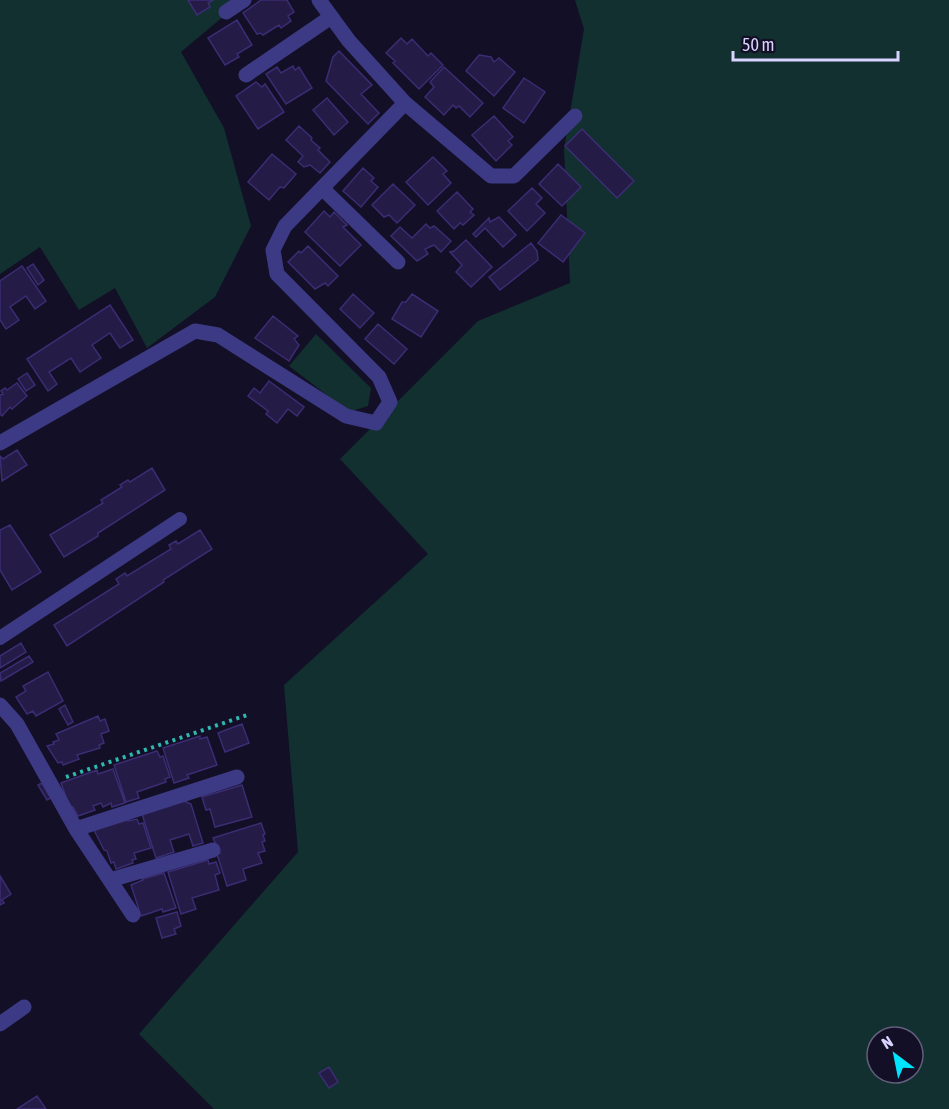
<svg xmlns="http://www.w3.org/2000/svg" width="949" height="1109" viewBox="0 0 949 1109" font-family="'Asap Condensed',sans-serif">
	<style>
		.green { fill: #12302f; fill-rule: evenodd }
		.building { fill: #241b47; stroke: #3b2d73; stroke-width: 1.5 }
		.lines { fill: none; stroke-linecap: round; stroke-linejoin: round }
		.path { stroke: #2fb8b0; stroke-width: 4; stroke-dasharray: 3 4.5; stroke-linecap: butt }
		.lane { stroke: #3d3a85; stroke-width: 14 }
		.street { stroke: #3d3a85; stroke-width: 15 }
	</style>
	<rect width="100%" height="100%" fill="#130f26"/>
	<path class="green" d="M0 0H243L181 52 224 128 251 226 215 297 147 348 115 288 79 310 40 247 0 274Z
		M575 0H949V1109H214L139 1034 298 852 284 685 428 554 340 459 478 321 570 283 564 149 584 29ZM877 1037H913V1073H877Z
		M316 334 371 388 368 406 349 412 289 366Z"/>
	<path class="building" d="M188 0H213L208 3 210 7 197 15Z
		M261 0H287L294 12 288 16 291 21 281 28 279 25 263 35 260 33 257 34 243 13Z
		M237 20 252 45 237 54 239 57 225 65 208 38Z
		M401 38 407 44 412 39 428 56 431 53 443 65 419 89 393 63 395 61 386 53Z
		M339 51 372 85 361 94 379 113 368 124 326 81 333 57Z
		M479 55 491 57 494 62 499 58 515 72 494 96 466 71Z
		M293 66 295 70 299 67 312 88 286 104 266 74 277 67 281 73Z
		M444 67 483 103 470 117 459 106 456 108 453 105 444 115 425 97 434 87 430 82Z
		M524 78 545 92 524 123 503 108Z
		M256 82 262 87 265 84 284 112 258 129 236 96Z
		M327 98 348 122 334 135 313 110Z
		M494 116 513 137 508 141 512 145 496 161 472 135Z
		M299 126 312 138 311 140 320 148 318 150 330 162 320 173 310 165 304 167 298 162 303 156 286 140Z
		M582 129 634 181 617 198 565 146Z
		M272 154 296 174 284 188 280 187 269 200 248 182Z
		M433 157 447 171 443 174 451 183 428 205 406 182Z
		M558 164 581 187 562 206 539 184Z
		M363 168 374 178 371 181 378 187 361 207 343 191Z
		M393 184 415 205 397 223 389 215 384 217 372 205Z
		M532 188 542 198 536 204 545 213 527 231 508 211Z
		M457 192 473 209 470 212 474 215 463 225 460 223 454 229 437 211Z
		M324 211 330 217 334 212 347 225 343 227 361 245 340 266 305 232Z
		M561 215 585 233 563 262 538 243Z
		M499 217 516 235 503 247 485 228 476 237 473 234 489 218 490 222Z
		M426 224 430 228 434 226 451 241 441 252 434 245 425 249 428 254 417 261 391 236 400 227 412 238Z
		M466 240 492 267 471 287 456 272 462 265 450 252 454 251Z
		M531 243 537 251 538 260 500 290 489 277Z
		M308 246 338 276 328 286 325 283 315 289 288 262 299 251 301 253Z
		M33 264 44 280 38 285 27 268Z
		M22 266 46 301 35 309 26 296 10 307 19 320 6 329 0 320V281Z
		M353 294 374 313 360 328 340 309Z
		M412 294 438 311 421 337 392 319 402 302H406Z
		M110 305 133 340 120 348 110 333 92 345 101 358 80 372 71 358 49 372 57 384 48 391 27 359Z
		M273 316 298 336 294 339 299 345 289 361 255 338Z
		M378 324 407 349 394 364 365 339Z
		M27 373 35 385 26 391 18 379Z
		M269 381 304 407 297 416 288 409 277 423 266 414 268 411 248 396 254 388 260 393Z
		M17 383 27 396 12 409 10 407 2 416 0 414V395L3 394 1 391 5 388 7 390Z
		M17 450 27 465 2 481 0 456 3 459Z
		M152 468 165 490 98 533V536L64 557 50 535 103 503 101 500 122 487 120 485 128 480 130 482Z
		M10 525 41 572 12 590 0 570V530Z
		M200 530 212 549 163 580 164 582 67 646 54 625 119 584 116 579 125 573 127 576 171 549 169 545 176 541 178 544Z
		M21 643 26 652 0 668V656Z
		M29 656 33 662 1 681 0 673Z
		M48 672 63 701 36 716 33 711 27 714 16 697 26 691 23 686Z
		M65 705 73 722 68 725 59 709Z
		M98 716 100 721 105 719 109 731 101 734 104 743 99 745 100 748 77 755 79 759 63 765 62 762 58 763 47 746 54 744 53 742 59 740 56 734Z
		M242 724 249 743 225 752 218 733Z
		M200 736V739L207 737 217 765 187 775 189 778 174 783 163 748Z
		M157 751 160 757 163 756 170 777 165 779 166 782 137 792 139 798 126 802 114 765Z
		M113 769 125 803 112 807 111 803 103 807 101 803 93 806 95 810 78 816 73 807 70 808 61 783 97 770 98 774Z
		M42 783 51 798 47 800 38 785Z
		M242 785 252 817 215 827 210 809 206 810 202 797Z
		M184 801 191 804 203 843 193 846 189 834 170 840 174 852 156 858 142 814Z
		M137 819 139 824 143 823 151 848 134 853 136 859 132 860 133 863 116 869 114 862 111 863 107 851 104 850 94 830 127 820 128 821Z
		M261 823 265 834 263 835 265 841 262 842 265 851 258 853 262 863 243 869 246 880 227 886 217 854 220 853 213 838Z
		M208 860 209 864 216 862 220 873 215 875 219 890 192 898 196 909 181 914 168 872Z
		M164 873 176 908 163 912 162 909 141 916 131 885 143 880 142 879Z
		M0 876 11 894 2 900 4 903 0 905Z
		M177 912 181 926 174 929 176 934 162 938 156 918Z
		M329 1067 338 1082 329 1088 319 1073Z
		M37 1096 46 1109H17Z"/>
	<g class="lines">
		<path class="path" d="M66 777 247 715"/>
		<path class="lane" d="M0 638 180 519"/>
		<path class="street" d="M319 0 349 41 405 103 491 176H514L575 116
			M226 12 244 0
			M246 75 331 17
			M323 189 398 262
			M0 443 195 331 218 335 346 416 376 423 390 402 379 377 277 274 273 250 285 226 405 103
			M0 705 17 724 76 829 133 915
			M76 829 237 777
			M110 880 213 850
			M0 1024 24 1007"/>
	</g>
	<g transform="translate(895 1055) rotate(328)"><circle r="28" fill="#130f26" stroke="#625e7d" stroke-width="1.5"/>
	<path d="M0-4.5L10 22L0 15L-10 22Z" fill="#00e5ff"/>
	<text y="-9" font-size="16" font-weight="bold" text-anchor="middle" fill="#d9d4ff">N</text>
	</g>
	<path d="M733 51v9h165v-9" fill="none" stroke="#d9d4ff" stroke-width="3"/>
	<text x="742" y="51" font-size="18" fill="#d9d4ff" stroke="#130f26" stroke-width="4.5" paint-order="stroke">50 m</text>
</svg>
